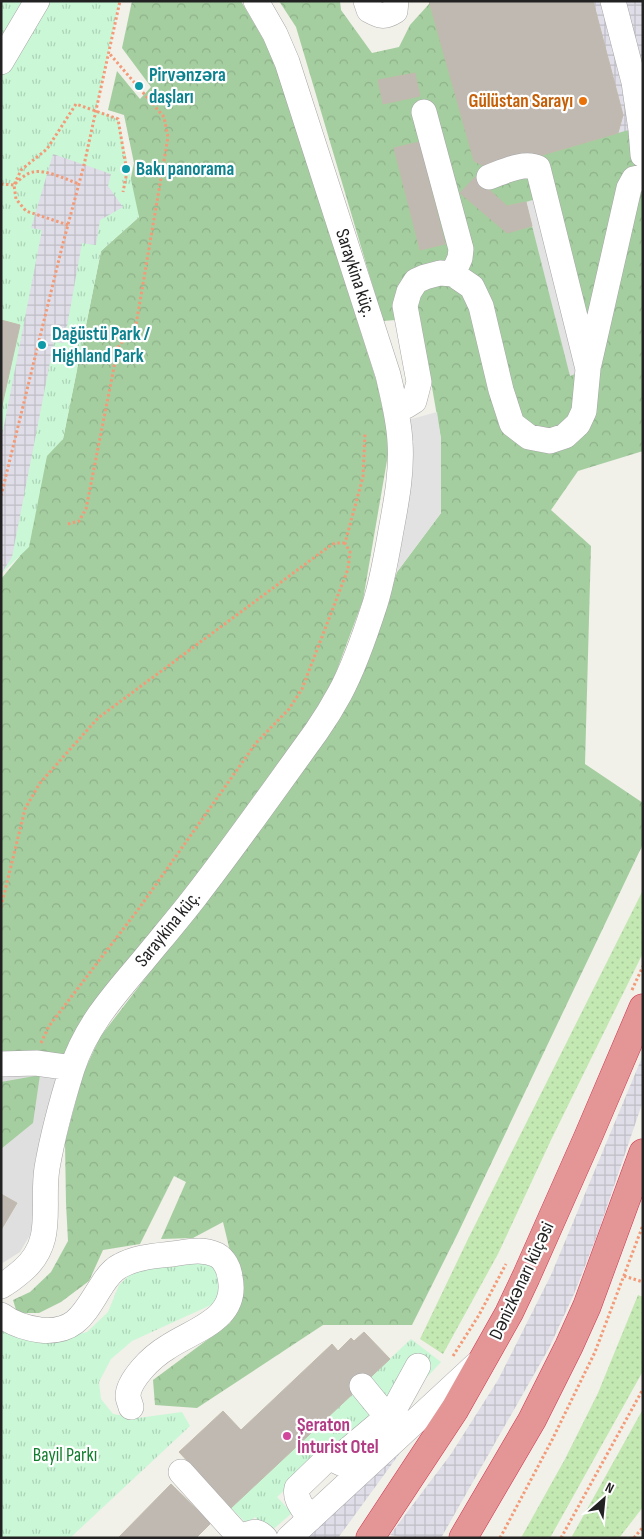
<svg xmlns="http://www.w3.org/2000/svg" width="644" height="1539" viewBox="0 0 644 1539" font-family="'Sofia Sans Condensed',sans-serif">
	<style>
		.residential { fill: #e0dfdf }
		.grass { fill: url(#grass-dots) }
		.forest { fill: url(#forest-crowns) }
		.park { fill: url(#park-tufts) }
		.parking { fill: #e2e2e2 }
		.plaza { fill: url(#plaza-grid) }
		.building { fill: #bfb9b2; stroke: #c2baac }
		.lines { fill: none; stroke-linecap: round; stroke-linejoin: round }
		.minor-casing { stroke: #a6a6a6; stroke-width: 26 }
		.highway-casing { stroke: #d3324c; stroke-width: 29 }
		.path { stroke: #f39b78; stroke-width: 3; stroke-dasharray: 2.5 2.5; stroke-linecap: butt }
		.minor { stroke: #fff; stroke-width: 25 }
		.highway { stroke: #e49596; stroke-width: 28 }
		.culture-dot { fill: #0f9aa8; stroke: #fff; stroke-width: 2 }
		.food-dot { fill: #e8710a; stroke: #fff; stroke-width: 2 }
		.hotel-dot { fill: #d1479c; stroke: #fff; stroke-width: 2 }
		.labels { text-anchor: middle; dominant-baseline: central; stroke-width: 4.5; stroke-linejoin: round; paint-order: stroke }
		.culture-label { font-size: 19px; font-weight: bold; fill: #0d838f; stroke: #fff; text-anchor: start }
		.food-label { font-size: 19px; font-weight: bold; fill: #c56008; stroke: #fff; text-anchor: end }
		.street-label { font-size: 19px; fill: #222; stroke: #fff }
		.hotel-label { font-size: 19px; font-weight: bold; fill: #b23c85; stroke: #fff; text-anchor: start }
		.park-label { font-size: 19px; fill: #127d2e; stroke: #fff }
	</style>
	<defs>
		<pattern id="grass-dots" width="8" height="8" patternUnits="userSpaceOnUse" patternTransform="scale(1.25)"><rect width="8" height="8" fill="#c3e8b2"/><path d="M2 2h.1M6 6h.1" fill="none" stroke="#a7c799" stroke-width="1.8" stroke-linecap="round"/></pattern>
		<pattern id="forest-crowns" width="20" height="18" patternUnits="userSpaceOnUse" patternTransform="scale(1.25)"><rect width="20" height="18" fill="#a5cea0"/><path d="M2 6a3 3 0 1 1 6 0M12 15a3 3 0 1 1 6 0" fill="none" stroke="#8eb18a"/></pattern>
		<pattern id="park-tufts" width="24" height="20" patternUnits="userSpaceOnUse" patternTransform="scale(1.25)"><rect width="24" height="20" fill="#caf7d6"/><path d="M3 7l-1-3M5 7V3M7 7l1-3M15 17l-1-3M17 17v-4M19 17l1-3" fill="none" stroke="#add3b7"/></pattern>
		<pattern id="plaza-grid" width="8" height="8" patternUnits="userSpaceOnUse" patternTransform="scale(1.25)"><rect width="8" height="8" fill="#dfdde7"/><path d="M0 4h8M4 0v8" fill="none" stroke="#bfbdc6"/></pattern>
	</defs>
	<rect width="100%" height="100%" fill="#f1f0e9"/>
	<path class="residential" d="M1 1055 62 1062 35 1160 36 1211 30 1235 20 1252 1 1264Z"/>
	<path class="grass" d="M643 890V953L551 1140 498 1254 443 1354 420 1339 468 1239Z
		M638 1295 643 1297V1371L550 1538H521L565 1459 598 1393Z
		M643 1409V1507L619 1538H571Z"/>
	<path class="forest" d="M132 1H241L273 56 377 383 390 443 363 600 328 694 62 1062 1 1055V579L20 556 39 455 63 439 101 251 139 217 128 192 134 163 124 115 108 110 117 71 140 99 151 87 122 48Z
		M279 1H340L341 10 372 53 399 47 410 25 429 4V1H643V451L578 471 551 510 591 546 585 764 643 803V844L458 1233 412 1325H323L197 1408 155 1405 153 1380 230 1323 241 1297 223 1222 193 1238 161 1239 186 1182 174 1176 140 1244 103 1250 89 1281 61 1302 39 1313H17L13 1300 30 1292 51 1272 68 1241 66 1203 65 1142 83 1074 100 1037 271 815 374 643 397 572 441 513V439L420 318 383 321 296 27Z
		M40 1075 33 1123 1 1149V1082Z"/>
	<path class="park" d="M1 1H119L96 110 118 119 139 217 101 251 63 439 47 456 29 547 1 574Z
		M206 1262 219 1270 222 1286 213 1304 132 1341 111 1359 99 1382 101 1399 113 1414 138 1418 182 1412 190 1426 70 1538H1V1327L56 1340 87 1332 108 1312 119 1285 135 1270Z
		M411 1339 441 1362 388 1419 348 1458 333 1445 277 1497 292 1513 270 1532 255 1517 247 1524 231 1508Z"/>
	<path class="parking" d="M545 196 588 369 570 376 526 202Z
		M437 412 441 439V513L397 572 412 478 413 441 408 420Z"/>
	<path class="plaza" d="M593 1H643V126L618 133Z
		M53 154 111 174 108 186 123 207 100 220 96 245 82 243 64 343 54 342 12 557 1 574V441L42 230 31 228Z
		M643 1055V1101L598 1233 574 1294 549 1348 441 1538H409L390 1535 451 1454 498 1380 551 1275Z
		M405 1446 338 1538H304Z"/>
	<path class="building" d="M429 1H593L623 115 618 133 491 170 474 161Z
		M415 73 420 96 383 104 378 80Z
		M419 142 445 244 420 250 394 148Z
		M475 177 507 206 526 202 532 226 507 233 460 193Z
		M1 320 20 325 1 410Z
		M1 1194 17 1203 1 1230Z
		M364 1332 390 1359 231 1508 179 1452 223 1411 241 1430 332 1344 338 1351 351 1338 354 1341Z
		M171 1484 211 1523 196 1538H118Z"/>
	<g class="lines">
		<defs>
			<path id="minor" d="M366 1 369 10C380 16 384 18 395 11L396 1
				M613 1 634 82 641 130 643 155
				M1 62 37 1
				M424 112 461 249 460 258 453 274
				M589 364 629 188 634 179 643 177
				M396 409 406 406 414 401 419 382 405 306 409 292 416 281 425 277 440 273 453 274 472 287 481 306 501 390 512 424 529 437 550 441 565 436 578 424 584 411 588 369 538 168C524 161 503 172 489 177
				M1 1064 36 1063 72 1068
				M1 1286C9 1282 16 1276 23 1270 56 1241 41 1206 47 1168 53 1134 62 1101 72 1069 86 1026 114 995 142 962 160 940 178 919 195 897 237 843 276 787 316 732 325 719 333 706 340 693 354 667 366 632 375 604 383 579 387 552 392 525 397 498 402 470 400 442 399 419 393 397 388 375L287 62 275 34 256 1
				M1 1315C13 1324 25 1328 40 1330 77 1334 85 1311 102 1285 107 1277 112 1270 120 1266 136 1257 154 1256 172 1254 187 1252 202 1248 217 1255 224 1259 229 1268 230 1277 239 1319 195 1329 168 1347 158 1353 149 1361 142 1369 136 1376 128 1386 128 1396 128 1399 130 1403 131 1407
				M362 1386 393 1424
				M336 1460 387 1417 395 1408 418 1366
				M181 1472 238 1535C251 1537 253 1526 265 1538
				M310 1519C304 1509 294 1500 297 1488L325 1461 330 1458 349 1467
				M289 1538 476 1365"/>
			<path id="highway" d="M370 1538 455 1409 509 1313 526 1277 588 1137 643 1008
				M463 1538 532 1420 569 1346 587 1306 643 1153"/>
		</defs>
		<use href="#minor" class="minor-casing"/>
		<use href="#highway" class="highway-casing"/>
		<path class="path" d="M1 184 14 185C19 180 26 173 33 172 45 169 68 180 79 184
			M68 225 26 211 16 199 14 185 21 170 47 149 76 104 118 119 127 172 123 192
			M1 496 62 247 84 165 120 1
			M68 524 79 521 86 509 118 347 136 325 168 137 164 117 109 53
			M1 907 25 809 40 783 98 718 327 548 335 543H345
			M632 990 643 966
			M41 1043 49 1026 140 907 256 743 289 709 302 689 348 569 350 552 345 543 363 477 365 433
			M624 1276 643 1282
			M453 1356 479 1315 506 1264
			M500 1538 552 1440 595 1352 643 1225
			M561 1538 643 1389
			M634 1538 643 1527"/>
		<use href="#minor" class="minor"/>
		<use href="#highway" class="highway"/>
	</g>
	<g class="culture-dot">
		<circle cx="139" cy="86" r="5"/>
		<circle cx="126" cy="169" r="5"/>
		<circle cx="42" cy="345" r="5"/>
	</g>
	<circle class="food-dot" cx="583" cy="101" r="5"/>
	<circle class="hotel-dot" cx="287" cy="1436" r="5"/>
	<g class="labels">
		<g class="culture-label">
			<text x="149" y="75">Pirvənzəra<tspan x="149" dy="22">daşları</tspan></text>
			<text x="136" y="169">Bakı panorama</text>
			<text x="52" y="334">Dağüstü Park /<tspan x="52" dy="22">Highland Park</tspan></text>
		</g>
		<g class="food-label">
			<text x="573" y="101">Gülüstan Sarayı</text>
		</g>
		<g class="street-label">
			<text transform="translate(355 273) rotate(72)">Saraykina küç.</text>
			<text transform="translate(168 929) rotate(-51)">Saraykina küç.</text>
			<text transform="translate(522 1281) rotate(-65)">Dənizkənarı küçəsi</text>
		</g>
		<g class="hotel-label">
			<text x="297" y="1425">Şeraton<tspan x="297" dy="22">İnturist Otel</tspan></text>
		</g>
		<g class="park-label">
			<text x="65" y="1455">Bayil Parkı</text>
		</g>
	</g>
	<rect width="644" height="1539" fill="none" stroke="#222222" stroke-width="5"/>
	<g transform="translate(604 1499) rotate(27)" stroke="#ffffff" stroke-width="4" paint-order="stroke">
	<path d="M0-4L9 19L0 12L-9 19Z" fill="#222222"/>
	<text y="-8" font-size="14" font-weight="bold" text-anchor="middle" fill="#222222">N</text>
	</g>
</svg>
